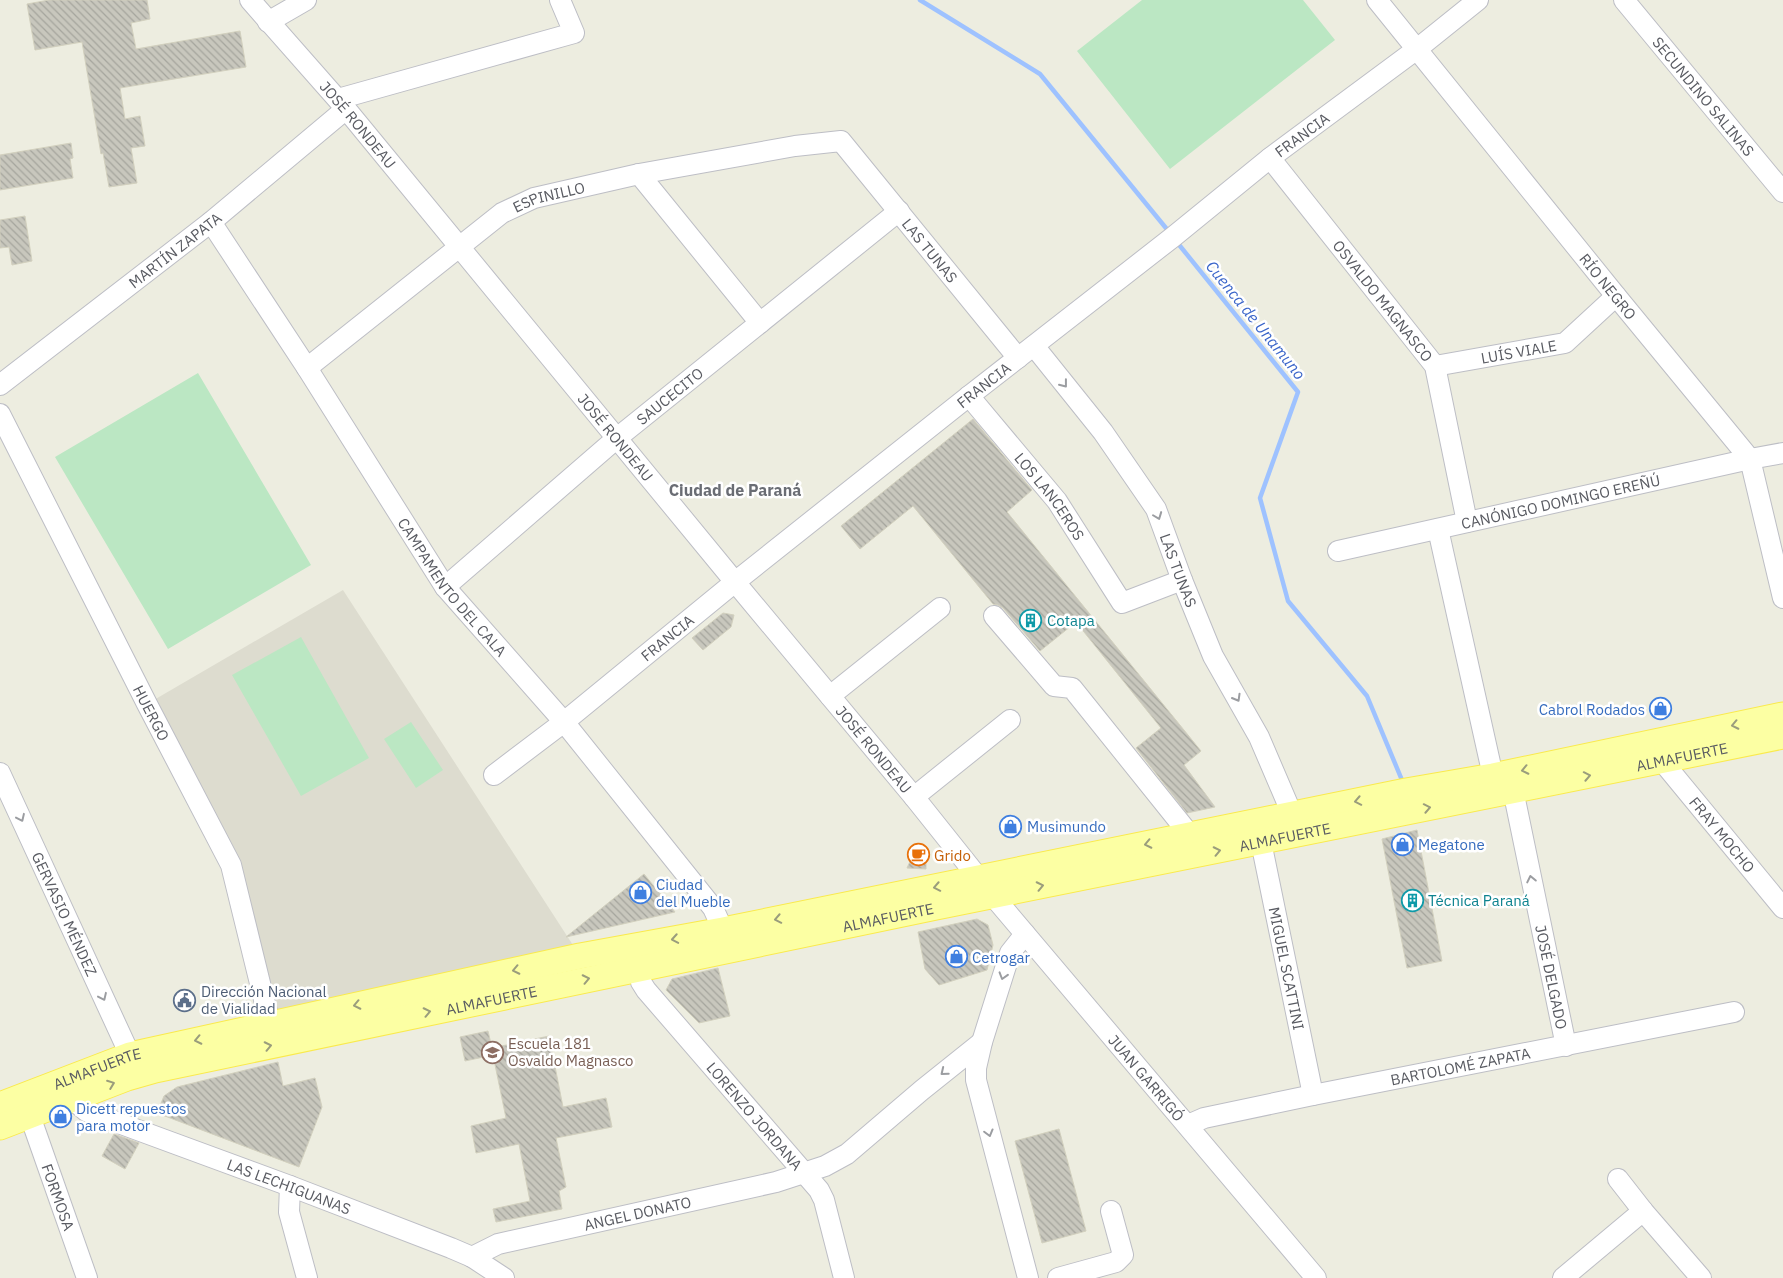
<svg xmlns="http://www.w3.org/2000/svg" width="1783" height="1278" viewBox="0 0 1783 1278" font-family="'IBM Plex Sans',sans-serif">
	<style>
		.education { fill: #dddccf }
		.pitch { fill: #bbe7c3 }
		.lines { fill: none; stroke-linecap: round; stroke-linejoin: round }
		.stream { stroke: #9ec2ff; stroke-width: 4.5 }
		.building { fill: url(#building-back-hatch); stroke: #d2d0be }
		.minor-casing { stroke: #bdbec5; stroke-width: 22 }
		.major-casing { stroke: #faea4d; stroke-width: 27 }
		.minor { stroke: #fff; stroke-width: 20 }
		.major { stroke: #fcffa3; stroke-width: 25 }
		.oneway { stroke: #9b9da1 }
		.oneway2 { stroke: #9a9d7c }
		.labels { text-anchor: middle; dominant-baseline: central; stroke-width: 5; stroke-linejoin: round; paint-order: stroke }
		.street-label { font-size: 15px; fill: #595b62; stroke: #fff }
		.culture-label { font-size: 15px; fill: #0d838f; stroke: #fff; text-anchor: start }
		.shop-label { font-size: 15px; fill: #366cbe; stroke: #fff; text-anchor: start }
		.food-label { font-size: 15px; fill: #c56008; stroke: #fff; text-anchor: start }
		.service-label { font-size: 15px; fill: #4e5e75; stroke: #fff; text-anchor: start }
		.education-label { font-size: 15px; fill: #785e54; stroke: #fff; text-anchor: start }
		.water-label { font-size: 16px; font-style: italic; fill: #3a65c9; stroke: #fff }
		.neighbourhood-label { font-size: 16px; font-weight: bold; fill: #6a6d74; stroke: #fff }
	</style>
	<defs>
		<pattern id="building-back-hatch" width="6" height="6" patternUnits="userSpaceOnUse" patternTransform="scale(1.25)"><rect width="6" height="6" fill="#c8c7bd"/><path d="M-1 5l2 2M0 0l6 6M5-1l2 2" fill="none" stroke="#a5a59d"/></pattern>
	</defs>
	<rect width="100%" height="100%" fill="#edede0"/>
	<path class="education" d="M343 590 580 956 270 1024 231 865 147 704Z"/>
	<path class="pitch" d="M1142 0H1303L1335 40 1170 169 1077 51Z
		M198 373 311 565 168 649 55 457Z
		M301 637 369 758 301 796 232 675Z
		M411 722 443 770 416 788 384 739Z"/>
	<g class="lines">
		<path class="stream" d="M920 0 1040 74 1170 233
			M1176 241 1298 392 1260 498 1288 601 1367 696 1404 785"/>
	</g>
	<path class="building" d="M49 0H147L150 19 131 23 136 49 240 31 246 67 120 88 125 119 140 116 145 146 131 148 137 183 109 187 103 153 101 154 82 42 35 50 27 4Z
		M71 143 73 158 70 159 73 178 0 190V155Z
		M25 216 32 261 12 265 9 247 0 248V220Z
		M973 419 1032 490 1007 512 1201 751 1184 765 1215 807 1187 813 1136 748 1161 728 1076 622 1040 651 1003 608 998 605 993 604 913 506 860 549 841 526Z
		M723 613 734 615 731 627 703 650 692 638Z
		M1417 830 1442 961 1407 968 1382 839Z
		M918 843 926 853V869L907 868 912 857 908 851Z
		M644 874 675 912 566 937Z
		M977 919 988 925 993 945 987 970 939 985 925 969 918 932Z
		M718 968 730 1016 699 1023 666 990 672 979Z
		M488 1031 492 1048 549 1036 563 1107 606 1098 612 1127 556 1138 566 1187 559 1191 562 1209 496 1222 493 1209 530 1201 519 1144 476 1153 471 1126 506 1118 493 1055 465 1061 460 1037Z
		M278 1062 283 1086 315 1078 322 1107 299 1167 157 1113 164 1096 177 1087Z
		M1059 1129 1086 1231 1042 1243 1015 1141Z
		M114 1134 139 1143 125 1169 102 1156Z"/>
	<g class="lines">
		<defs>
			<g id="minor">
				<path id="s1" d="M250 0 346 109 735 582 914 797 993 896 1316 1278"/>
				<path id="s2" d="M1377 0 1616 296 1750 459 1783 598"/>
				<path id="s3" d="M1624 0 1783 192"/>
				<path d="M268 22 306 0"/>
				<path d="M338 99 574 33 560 0"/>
				<path id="s4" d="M1270 158 1435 366 1467 522"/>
				<path d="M639 174 760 323"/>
				<path id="s5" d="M211 222 307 368 445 587 564 722 713 908 723 930"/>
				<path id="s6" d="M1034 346 1103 432 1156 509 1182 580 1213 656 1259 737 1292 814"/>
				<path id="s7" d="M1435 366 1565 343 1616 296"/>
				<path id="s8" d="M307 368 502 213 534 198 639 174 795 146 841 141 1018 358"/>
				<path id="s9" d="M0 385 211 222 346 109"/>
				<path id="s10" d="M969 396 1057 501 1122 603 1182 580"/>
				<path id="s11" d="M0 414 147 704 231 865 270 1024"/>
				<path d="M1438 529 1493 776"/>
				<path id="s12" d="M1338 551 1750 459 1783 453"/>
				<path id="s13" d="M445 587 617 438 899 211"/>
				<path d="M994 616 1054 686 1072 688 1190 835"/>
				<path d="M830 696 940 608"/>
				<path id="s14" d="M1662 761 1783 908"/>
				<path id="s15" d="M0 773 130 1055"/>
				<path id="s16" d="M494 775 564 722 735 582 969 396 1173 237 1270 158 1417 49 1478 0"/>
				<path id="s17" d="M1513 790 1566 1046"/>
				<path d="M914 797 1010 720"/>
				<path id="s18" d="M1261 842 1313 1095"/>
				<path d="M1025 934 1010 953 982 1042 976 1068V1080L1028 1278"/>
				<path id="s19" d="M639 968 641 982 646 990 819 1190 824 1200 844 1278"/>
				<path id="s20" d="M72 1099 86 1111 97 1115 290 1186 451 1248 472 1257 504 1278"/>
				<path id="s21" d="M30 1116 87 1278"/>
				<path id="s22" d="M1188 1125 1204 1118 1313 1095 1734 1012"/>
				<path d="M1618 1179 1643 1211 1701 1278"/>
				<path d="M290 1186 289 1212 307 1278"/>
				<path id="s23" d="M472 1257 498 1244 776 1182 825 1166 847 1154 922 1090 982 1042"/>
				<path d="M1058 1278 1116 1262 1123 1255 1111 1211"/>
				<path d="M1563 1278 1643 1211"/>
			</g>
			<g id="major">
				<path id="s24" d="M0 1105 130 1055 580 956 723 930 1406 791 1493 776 1783 715"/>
				<path id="s25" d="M0 1127 127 1078 155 1070 936 907 1783 736"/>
			</g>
		</defs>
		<use href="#minor" class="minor-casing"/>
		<use href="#major" class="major-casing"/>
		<use href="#minor" class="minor"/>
		<use href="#major" class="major"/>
	</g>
	<defs><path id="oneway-chevron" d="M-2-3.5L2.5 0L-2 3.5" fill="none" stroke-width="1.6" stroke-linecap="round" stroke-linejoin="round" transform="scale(1.25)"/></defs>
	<g class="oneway">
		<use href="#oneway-chevron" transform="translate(1064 384) rotate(52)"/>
		<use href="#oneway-chevron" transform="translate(1158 516) rotate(69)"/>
		<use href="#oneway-chevron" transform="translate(1237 698) rotate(60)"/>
		<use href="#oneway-chevron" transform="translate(21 818) rotate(65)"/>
		<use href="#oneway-chevron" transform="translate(1531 879) rotate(-102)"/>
		<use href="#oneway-chevron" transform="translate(1003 976) rotate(107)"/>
		<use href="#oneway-chevron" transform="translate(103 997) rotate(65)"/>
		<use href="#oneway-chevron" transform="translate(944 1072) rotate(141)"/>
		<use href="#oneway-chevron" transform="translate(989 1133) rotate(75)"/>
	</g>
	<g class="oneway2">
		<use href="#oneway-chevron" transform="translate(1735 725) rotate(168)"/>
		<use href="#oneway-chevron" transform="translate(1525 770) rotate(168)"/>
		<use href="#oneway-chevron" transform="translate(1587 776) rotate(-11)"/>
		<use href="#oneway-chevron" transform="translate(1358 801) rotate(169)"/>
		<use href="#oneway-chevron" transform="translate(1427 808) rotate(-11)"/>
		<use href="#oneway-chevron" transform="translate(1148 844) rotate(168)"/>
		<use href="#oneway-chevron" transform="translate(1217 851) rotate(-12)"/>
		<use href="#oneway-chevron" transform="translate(1040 886) rotate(-12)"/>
		<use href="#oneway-chevron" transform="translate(937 887) rotate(169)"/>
		<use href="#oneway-chevron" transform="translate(778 919) rotate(169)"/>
		<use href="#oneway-chevron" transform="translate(675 939) rotate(170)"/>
		<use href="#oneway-chevron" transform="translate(516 970) rotate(168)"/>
		<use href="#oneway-chevron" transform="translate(586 979) rotate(-12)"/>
		<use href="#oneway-chevron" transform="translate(357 1005) rotate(168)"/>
		<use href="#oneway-chevron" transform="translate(427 1012) rotate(-12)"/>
		<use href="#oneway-chevron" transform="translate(198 1040) rotate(168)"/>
		<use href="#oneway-chevron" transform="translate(268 1046) rotate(-12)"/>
		<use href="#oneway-chevron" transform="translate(111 1084) rotate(-21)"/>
	</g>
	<defs>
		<symbol id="building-ring" viewBox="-11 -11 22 22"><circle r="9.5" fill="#fff" stroke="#0f9aa8" stroke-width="1.5"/><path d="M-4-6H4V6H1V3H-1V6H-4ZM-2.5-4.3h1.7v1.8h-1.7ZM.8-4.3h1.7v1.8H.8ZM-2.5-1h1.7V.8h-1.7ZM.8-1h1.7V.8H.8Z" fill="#0f9aa8"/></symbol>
		<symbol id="shop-ring" viewBox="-11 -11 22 22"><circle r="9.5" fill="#fff" stroke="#3f7fe0" stroke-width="1.5"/><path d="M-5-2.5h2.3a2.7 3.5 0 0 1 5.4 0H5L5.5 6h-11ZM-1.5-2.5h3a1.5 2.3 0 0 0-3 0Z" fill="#3f7fe0"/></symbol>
		<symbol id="cafe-ring" viewBox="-11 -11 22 22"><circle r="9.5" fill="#fff" stroke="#e8710a" stroke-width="1.5"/><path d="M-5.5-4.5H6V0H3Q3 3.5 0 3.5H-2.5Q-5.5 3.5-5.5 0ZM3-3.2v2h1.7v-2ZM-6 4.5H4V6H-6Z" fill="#e8710a"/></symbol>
		<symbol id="civic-ring" viewBox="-11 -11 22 22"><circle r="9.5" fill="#fff" stroke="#5c6f8a" stroke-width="1.5"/><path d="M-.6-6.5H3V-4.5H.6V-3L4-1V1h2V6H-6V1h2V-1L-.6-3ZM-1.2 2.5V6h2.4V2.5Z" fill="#5c6f8a"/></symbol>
		<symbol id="school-ring" viewBox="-11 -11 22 22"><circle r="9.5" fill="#fff" stroke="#8d6e63" stroke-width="1.5"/><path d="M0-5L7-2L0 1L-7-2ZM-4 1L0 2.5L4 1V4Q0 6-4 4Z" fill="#8d6e63"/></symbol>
	</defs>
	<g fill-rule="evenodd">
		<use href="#building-ring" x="1018" y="608" width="25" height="25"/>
		<use href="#shop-ring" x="1648" y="696" width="25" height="25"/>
		<use href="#shop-ring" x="998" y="814" width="25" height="25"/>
		<use href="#shop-ring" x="1390" y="832" width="25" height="25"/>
		<use href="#cafe-ring" x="906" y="842" width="25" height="25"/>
		<use href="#shop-ring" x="628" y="880" width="25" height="25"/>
		<use href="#building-ring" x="1400" y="888" width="25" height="25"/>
		<use href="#shop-ring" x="944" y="944" width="25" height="25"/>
		<use href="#civic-ring" x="172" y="988" width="25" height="25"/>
		<use href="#school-ring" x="480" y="1040" width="25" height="25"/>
		<use href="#shop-ring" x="48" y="1104" width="25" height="25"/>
	</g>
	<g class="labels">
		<g class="street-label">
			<text stroke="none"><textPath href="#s3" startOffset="125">SECUNDINO SALINAS</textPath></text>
			<text stroke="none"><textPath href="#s1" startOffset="165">JOSÉ RONDEAU</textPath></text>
			<text stroke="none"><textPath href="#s16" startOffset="1031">FRANCIA</textPath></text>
			<text stroke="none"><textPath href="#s8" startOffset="299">ESPINILLO</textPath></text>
			<text stroke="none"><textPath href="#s9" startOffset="221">MARTÍN ZAPATA</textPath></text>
			<text stroke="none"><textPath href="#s8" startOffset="738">LAS TUNAS</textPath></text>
			<text stroke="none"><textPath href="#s2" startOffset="368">RÍO NEGRO</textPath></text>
			<text stroke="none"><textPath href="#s4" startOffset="182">OSVALDO MAGNASCO</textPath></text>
			<text stroke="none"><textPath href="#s7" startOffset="85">LUÍS VIALE</textPath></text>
			<text stroke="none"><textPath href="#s16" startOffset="626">FRANCIA</textPath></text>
			<text stroke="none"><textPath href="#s13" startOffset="295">SAUCECITO</textPath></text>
			<text stroke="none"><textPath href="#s1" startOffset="570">JOSÉ RONDEAU</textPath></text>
			<text stroke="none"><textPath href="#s10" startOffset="129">LOS LANCEROS</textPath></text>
			<text stroke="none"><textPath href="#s12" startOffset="228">CANÓNIGO DOMINGO EREÑÚ</textPath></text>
			<text stroke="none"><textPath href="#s6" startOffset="269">LAS TUNAS</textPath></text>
			<text stroke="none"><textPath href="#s5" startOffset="438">CAMPAMENTO DEL CALA</textPath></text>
			<text stroke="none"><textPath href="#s16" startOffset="221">FRANCIA</textPath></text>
			<text stroke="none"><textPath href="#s11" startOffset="335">HUERGO</textPath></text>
			<text stroke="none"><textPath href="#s1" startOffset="975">JOSÉ RONDEAU</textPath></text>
			<text stroke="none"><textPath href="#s25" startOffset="1724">ALMAFUERTE</textPath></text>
			<text stroke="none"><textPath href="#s14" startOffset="95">FRAY MOCHO</textPath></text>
			<text stroke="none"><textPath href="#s25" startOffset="1319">ALMAFUERTE</textPath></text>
			<text stroke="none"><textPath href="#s15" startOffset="155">GERVASIO MÉNDEZ</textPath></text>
			<text stroke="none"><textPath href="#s25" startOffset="914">ALMAFUERTE</textPath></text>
			<text stroke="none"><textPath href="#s18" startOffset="129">MIGUEL SCATTINI</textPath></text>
			<text stroke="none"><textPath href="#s17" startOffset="191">JOSÉ DELGADO</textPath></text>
			<text stroke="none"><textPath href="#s25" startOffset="509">ALMAFUERTE</textPath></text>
			<text stroke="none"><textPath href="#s22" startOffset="279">BARTOLOMÉ ZAPATA</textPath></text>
			<text stroke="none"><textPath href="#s24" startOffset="104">ALMAFUERTE</textPath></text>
			<text stroke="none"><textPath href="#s1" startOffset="1402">JUAN GARRIGÓ</textPath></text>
			<text stroke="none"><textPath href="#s19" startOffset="190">LORENZO JORDANA</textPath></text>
			<text stroke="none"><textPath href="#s20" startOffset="235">LAS LECHIGUANAS</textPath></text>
			<text stroke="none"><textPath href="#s21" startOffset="86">FORMOSA</textPath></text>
			<text stroke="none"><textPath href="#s23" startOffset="172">ANGEL DONATO</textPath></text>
		</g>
		<g class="culture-label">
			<text x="1047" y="620">Cotapa</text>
			<text x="1428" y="900">Técnica Paraná</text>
		</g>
		<g class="shop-label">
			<text x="1645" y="709" text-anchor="end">Cabrol Rodados</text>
			<text x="1027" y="826">Musimundo</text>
			<text x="1418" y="844">Megatone</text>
			<text x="656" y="884">Ciudad<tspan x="656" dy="17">del Mueble</tspan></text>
			<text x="972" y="957">Cetrogar</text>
			<text x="76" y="1108">Dicett repuestos<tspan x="76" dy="17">para motor</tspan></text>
		</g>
		<g class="food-label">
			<text x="934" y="855">Grido</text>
		</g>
		<g class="service-label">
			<text x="201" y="991">Dirección Nacional<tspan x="201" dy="17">de Vialidad</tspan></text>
		</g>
		<g class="education-label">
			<text x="508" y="1043">Escuela 181<tspan x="508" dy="17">Osvaldo Magnasco</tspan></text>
		</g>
		<g class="water-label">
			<text transform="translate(1256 320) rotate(51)">Cuenca de Unamuno</text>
		</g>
		<g class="neighbourhood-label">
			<text x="735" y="490">Ciudad de Paraná</text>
		</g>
	</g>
</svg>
